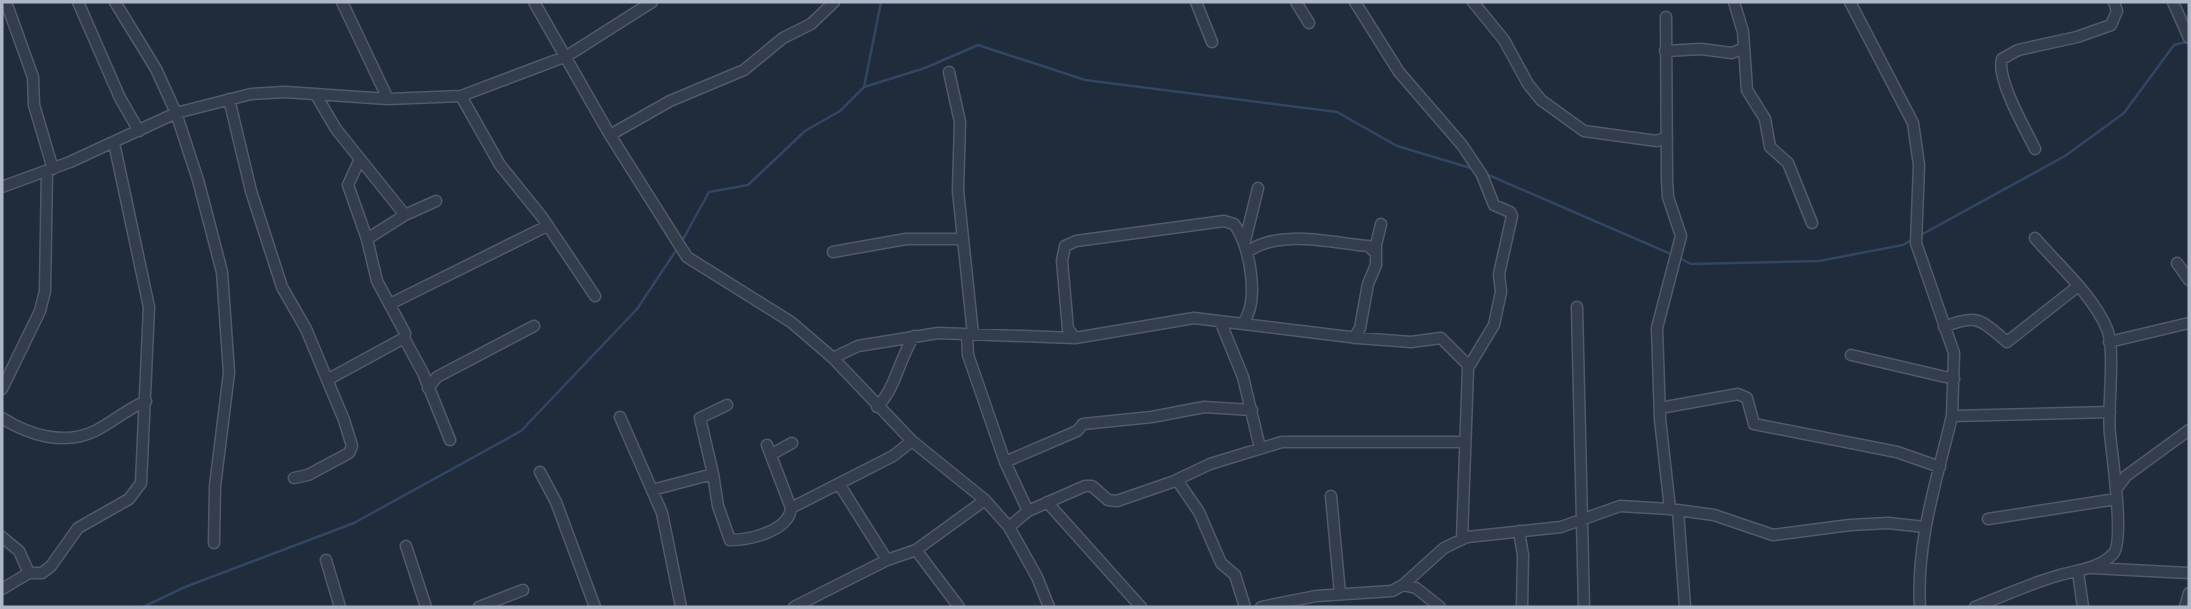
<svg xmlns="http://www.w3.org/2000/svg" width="2191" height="609" viewBox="0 0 2191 609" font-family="'Varela Round',sans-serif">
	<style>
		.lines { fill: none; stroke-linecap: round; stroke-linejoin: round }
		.stream { stroke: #324664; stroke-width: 2.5 }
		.minor-casing { stroke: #515a68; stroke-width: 13 }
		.minor { stroke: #333d4b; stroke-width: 10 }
	</style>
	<rect width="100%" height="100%" fill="#202b3b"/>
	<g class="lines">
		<path class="stream" d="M864 87 881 2
			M1486 174 1673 255
			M1919 236 2065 156 2124 113 2174 45 2189 41
			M682 241 709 192 748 185 805 131 840 111 864 87 925 68 978 45 1085 80 1337 112 1397 146 1474 169
			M1679 258 1691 264 1819 261 1903 245 1913 239
			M143 607 185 587 354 523 521 431 637 309 677 249"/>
		<defs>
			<path id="minor" d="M6 2 33 77 34 105 53 169
				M78 2 120 98 139 131
				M115 2 156 69 176 113 198 180 222 272 229 373 215 486 214 543
				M342 2 388 99
				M534 2 610 135 687 257 791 322 833 358 912 441 985 500 1009 527 1037 577 1049 607
				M1196 2 1212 42
				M1296 2 1309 23
				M1355 2 1399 72 1462 145 1482 175 1494 205 1510 212 1512 216 1499 274 1501 292 1494 325 1468 368 1462 539
				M1473 2 1504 40 1528 84 1541 100 1584 131 1657 141 1667 137
				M1734 2 1743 32 1747 90 1765 119 1770 147 1788 163 1812 223
				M1850 2 1913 123 1919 165 1916 243 1954 353 1952 416C1937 479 1916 542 1920 607
				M2173 2 2189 38
				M1666 17 1667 180 1668 197 1681 236 1657 328 1660 419 1670 509
				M1665 51 1701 49 1732 53 1744 48
				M949 72 960 122 958 191 973 334
				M316 95 336 129 405 215
				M461 96 500 165 542 217 595 296
				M229 99 251 191 282 287 306 329 344 420 352 446 349 453 308 475 294 478
				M610 135 670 101 744 70 783 38 811 24 834 2
				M2035 149C2026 130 1996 79 2002 59L2018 50 2077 37 2111 25 2117 11 2114 2
				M360 159 348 185 367 239 377 281 405 333 404 338 423 373 450 440
				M2 187 70 162 176 113 251 94 285 92 388 99 461 96 567 56 652 2
				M367 239 405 215 436 201
				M1245 241 1258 188
				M1249 251C1280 229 1332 243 1368 246L1376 253
				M833 252 906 239H963
				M2177 263 2189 280
				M390 304 547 226
				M1577 307 1584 607
				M1221 323 1243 377 1260 448
				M1944 327C1977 313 1981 320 2007 342L2077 287
				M967 334 968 355 1005 462 1028 511
				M1075 338 1068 329 1062 261 1065 246 1076 241 1224 221 1234 224C1250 245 1260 301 1243 323
				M1354 338 1360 328 1368 284 1376 265V245L1381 224
				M2109 342 2189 323
				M1851 355 1954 379
				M833 358 858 346 938 333 1075 338 1194 318 1358 338 1411 342 1441 338 1469 366
				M327 380 404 338
				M428 388 437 377 534 326
				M2 389 40 311 45 291 47 171
				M877 407C896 388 899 359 914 336
				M1660 408 1738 394 1747 398 1754 424 1897 452 1940 467
				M1952 416 2110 412
				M620 417 662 513 681 607
				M2 418C29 435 64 446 95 431 113 422 127 409 146 401
				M772 454 792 443
				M1005 462 1077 431 1083 424 1152 417 1204 407 1252 410
				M540 472 556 502 595 607
				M713 474 718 506 730 540C750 540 789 531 791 508L767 445
				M1177 480 1199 512 1221 563 1235 575 1245 607
				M839 484 887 560
				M2117 488 2126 476 2189 430
				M652 490 713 474 700 418 727 405
				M1331 496 1340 594
				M1047 502 1141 607
				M791 508 893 456 912 441
				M1678 510 1685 607
				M1988 519 2116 499
				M1009 527 1028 511 1085 486H1092L1108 500 1117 501 1172 482 1210 464 1282 442H1465
				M1519 531 1523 555 1522 607
				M2 537 19 551 29 573
				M406 546 426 607
				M916 550 959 607
				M326 560 340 607
				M2092 568 2189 573
				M2078 572 2083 607
				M1403 585 1416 588 1440 607
				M2 589 29 573H42L51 566 78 528 129 499 141 483 149 307 114 143
				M479 607 523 590
				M794 607 887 560 916 550 985 500
				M1261 607 1316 596 1392 591 1403 585 1444 548 1467 537 1561 527 1620 506 1670 509 1714 515 1773 535 1850 525 1888 523 1925 527
				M1975 607C2003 596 2031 583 2060 575 2078 570 2098 569 2113 554 2125 542 2112 455 2110 434 2107 409 2116 350 2107 329 2093 295 2058 265 2035 238
				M2185 607 2189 593"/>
		</defs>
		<use href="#minor" class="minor-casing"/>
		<use href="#minor" class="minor"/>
	</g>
	<rect width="2191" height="609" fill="none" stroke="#aeb7c7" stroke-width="7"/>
</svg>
